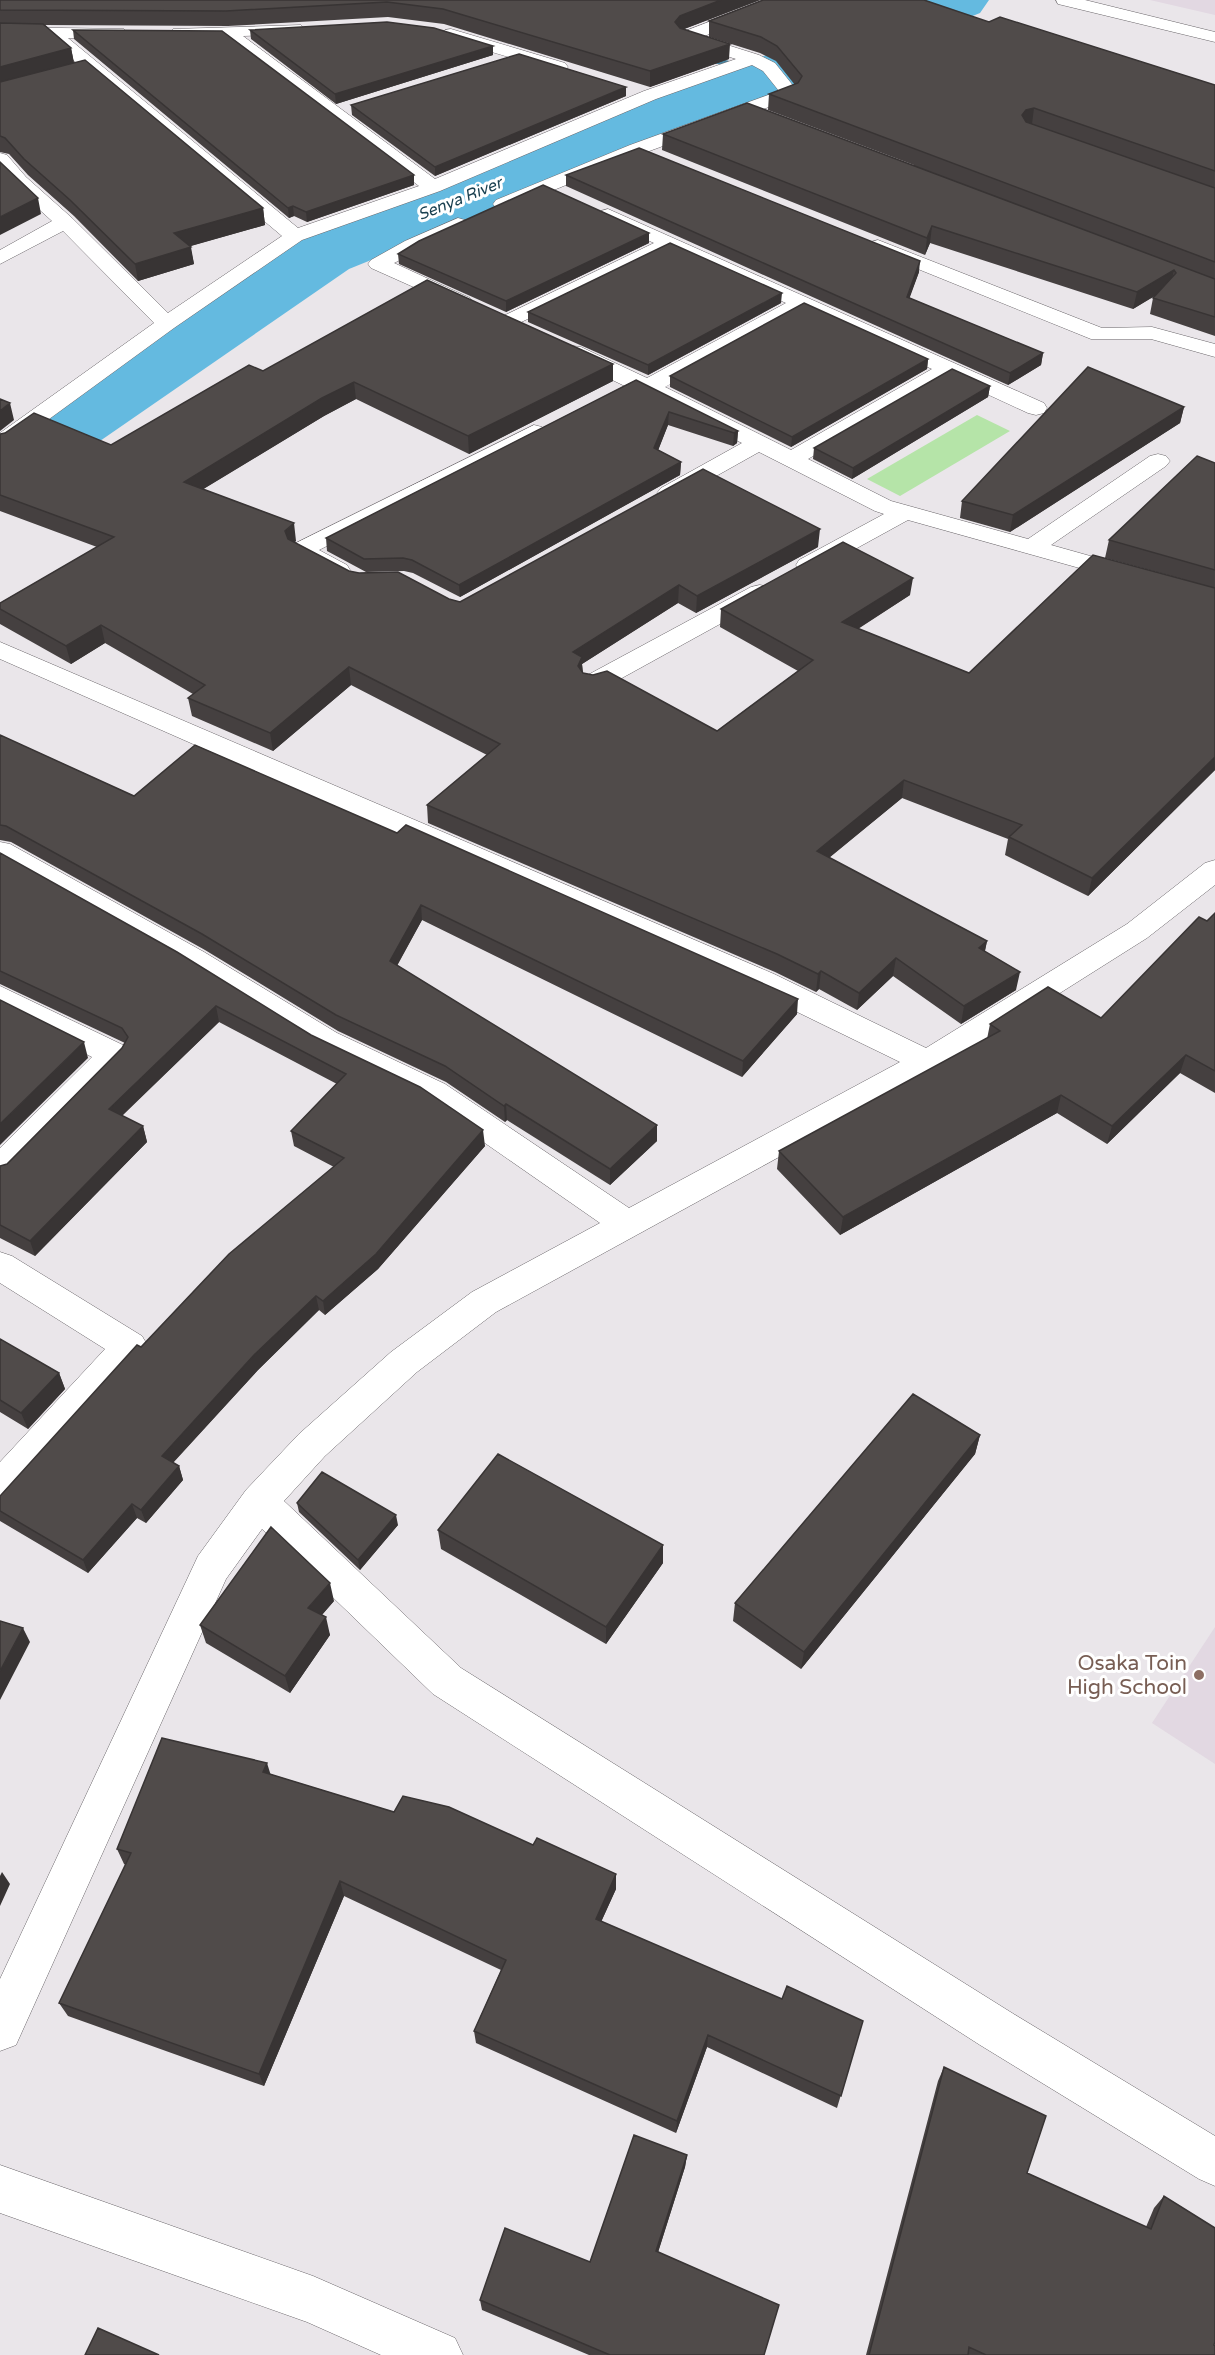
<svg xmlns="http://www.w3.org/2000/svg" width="1215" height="2355" viewBox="0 0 1215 2355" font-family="'Varela Round',sans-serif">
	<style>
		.built { fill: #e2d8e2 }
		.green { fill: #b5e4a8 }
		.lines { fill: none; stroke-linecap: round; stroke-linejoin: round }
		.stream { fill: #4a86a1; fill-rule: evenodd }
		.river { fill: #64bae0; fill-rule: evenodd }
		.minor-casing { stroke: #6b676b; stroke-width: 1 }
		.major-casing { stroke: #6b676b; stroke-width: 1 }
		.minor { fill: #fff; fill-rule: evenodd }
		.major { fill: #fff; fill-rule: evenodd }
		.wall { fill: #454040 }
		.shaded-wall { fill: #383434 }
		.building { fill: #504b4a; stroke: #383434; stroke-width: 1.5 }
		.education-dot { fill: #8d6e63; stroke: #fff; stroke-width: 2 }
		.labels { text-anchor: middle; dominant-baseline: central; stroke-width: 6; stroke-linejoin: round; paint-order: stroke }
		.far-water-label { font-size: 16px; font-style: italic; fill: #183f4f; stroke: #fff }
		.near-education-label { font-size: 21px; fill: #785e54; stroke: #fff; text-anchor: end }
	</style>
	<rect width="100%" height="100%" fill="#eae6ea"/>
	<path class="built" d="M1150 0H1215V15Z
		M1215 1627V1764L1152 1723Z"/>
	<path class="green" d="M977 415 1010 431 900 496 867 479Z"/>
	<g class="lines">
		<path class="stream" d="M695 52 775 73 776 75 771 78 691 57V53Z"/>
		<path class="river" d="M906 0H989L980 13 349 269 29 490 0 498V436L299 239Z"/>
		<defs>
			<path id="minor" d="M766 0H817L809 5 769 10 702 37 759 55 775 63 799 93 796 97 644 153 510 208H496L493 204 496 200 630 145 779 91 763 71 752 65 656 99 440 191 302 240 174 328 8 449 0 451V433L154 323 63 231 0 264V250L52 221 12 185 0 171V153L7 155 26 177 72 218 168 313 282 236 47 38 0 37V27L124 29 127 33 124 37 118 38H68L298 228 419 186 222 37 179 38 173 37 170 33 173 29 301 25 304 29 301 33 295 34 243 36 435 179 644 91 736 59 680 41 677 37 680 33Z
				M451 29 565 63 568 67 565 71 559 72 445 38 442 34 445 30Z
				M608 209 1044 403 1047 408 1044 413 1036 415 1028 413 950 377 808 459 891 501 1028 539 1150 456 1158 454 1166 456 1170 461 1166 466 1051 545 1215 591V606L908 520 817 570 808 572 799 570 796 565 799 560 884 514 875 511 759 452 677 498 669 500 661 498 657 493 661 488 742 443 565 357 562 352 565 347 573 346 581 347 647 378 786 303 670 251 513 326 506 328 499 326 495 322 499 318 654 243 601 219 598 215 601 211ZM803 311 932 369 791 450 665 387Z
				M458 218 465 220 468 224 465 228 394 263 470 298 473 302 470 306 463 308 456 306 371 268 368 264 371 260 405 241Z
				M878 240 1102 328 1152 327 1215 344V357L1151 339H1091L871 250 868 246 871 242Z
				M534 425 542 427 545 432 542 437 319 550 347 565 350 570 347 575C328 580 309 564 292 555L289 550 292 545Z
				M760 585 769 587 772 592 769 597 602 689 593 691 584 689 580 683 584 677 751 587Z
				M0 642 774 974 926 1048 1127 924 1205 863 1215 860V885L1147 938 938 1070 496 1312 417 1372 325 1456 284 1501 461 1668 1012 2013 1215 2136V2186L1199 2179 980 2045 433 1694 262 1529 226 1579 16 2045 0 2051V1979L198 1556 246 1490 299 1434 391 1352 472 1292 600 1223 423 1100 315 1049 182 966 0 863V842L10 844 204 952 337 1033 445 1084 629 1208 900 1062 752 990 0 659Z
				M0 986 125 1046 130 1054 125 1062 12 1177 0 1181V1148L92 1057 0 1010Z
				M0 1252 12 1256 142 1336 148 1346 142 1356 13 1499 0 1504V1462L105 1349 0 1283Z
				M0 2165 313 2276 455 2338 463 2355H381L307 2322 0 2213Z"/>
			<path id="major" d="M1056 0H1085L1215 32V42L1058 4Z"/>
		</defs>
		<use href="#minor" class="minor-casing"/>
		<use href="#major" class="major-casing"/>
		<use href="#minor" class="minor"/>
		<use href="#major" class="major"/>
	</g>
	<path class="wall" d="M0 0H760L684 29 729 59 650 87 444 24 388 17 228 26 45 25 71 48 74 63 263 208 265 225 190 246 194 264 138 281 74 216 28 175 9 154 0 152Z
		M709 21 989 22 1215 85V336L1150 314 1153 298 1154 296 1133 309 930 243 925 255 662 150 663 134 914 165 768 110 769 94 795 85 776 61 760 53 709 37Z
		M73 30 414 185 307 222 294 216 289 218 74 39Z
		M250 30 493 55 336 104 251 39Z
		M626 96 435 176 352 115 351 105Z
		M566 175 919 272 909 298 1043 353 1041 365 1008 385 566 186Z
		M649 243 506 312 399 264 398 254Z
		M781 303 648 375 528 322V312Z
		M928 359 927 369 791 447 670 387V376Z
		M613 364V381L469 454 356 399 324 416 203 489 296 541 294 542 349 571 460 602 818 547 696 613 678 603 582 664 583 673 717 731 798 671 720 627 721 609 910 595 858 629 969 673 1182 579 1105 558 1109 540 1215 463V770L1088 896 1005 855 1008 839 902 798 829 858 987 941 985 951 1016 990 961 1024 893 976 857 1010 819 989 816 992 775 972 428 823 427 805 487 755 351 685 273 751 192 716 188 698 193 694 105 643 71 664 0 624V603L97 547 0 511V434L111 445 263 371Z
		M636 380 738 431 737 443 733 446 668 425 658 450 681 462 680 475 460 597 413 573 404 571 366 572 327 551 326 538Z
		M990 386 988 397 852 479 813 459 814 448Z
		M1184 407 1180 423 1010 532 960 518 962 501Z
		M0 735 134 796 797 1014 742 1077 422 920 397 966 657 1141 610 1185 507 1120 505 1122 446 1082 338 1031 205 950 11 842 0 840Z
		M0 853 485 1146 378 1269 325 1315 319 1310 258 1370 173 1463 179 1466 183 1480 146 1523 137 1518 88 1573 0 1521V1496L141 1347 334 1167 294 1146 291 1131 337 1084 219 1022 122 1116 143 1126 147 1142 35 1256 0 1238V1166L7 1164 122 1048 125 1043 0 984Z
		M1215 913V1093L1180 1073 1107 1144 1057 1113 840 1235 777 1169 779 1151 987 1039 990 1024 1101 1018Z
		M0 1339 59 1373 65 1389 28 1429 0 1412Z
		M980 1435 975 1454 801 1669 733 1621 735 1603Z
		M297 1503 398 1525 360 1570 299 1512Z
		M438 1530 663 1563 606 1644 441 1549Z
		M334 1601 322 1615 330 1635 290 1693 206 1643 200 1625Z
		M270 1774 394 1812 533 1845 616 1874V1889L601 1922 782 1999 863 2021 837 2108 707 2047 676 2133 476 2043 474 2031 501 1970 344 1896 264 2086 68 2016 59 2003 126 1865 124 1864 117 1849Z
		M944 2067 1027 2173 1146 2227 1154 2208 1164 2196 1214 2345 1215 2355H866L938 2081Z
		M687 2155 685 2167 658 2252 764 2355H589L482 2310 480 2300 590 2262Z"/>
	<path class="shaded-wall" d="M721 0H760L679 31 675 22 680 16Z
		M730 44 729 59 650 87V71Z
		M493 46V55L336 104 335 94Z
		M71 48 74 63 0 84V67Z
		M626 87V96L435 176V167Z
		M1034 108 1032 124 1023 126 1022 115 1026 110Z
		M414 175V185L307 222 306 212Z
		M38 198 41 214 0 235V217Z
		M293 206 294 216 289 218 288 208Z
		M263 208 265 225 177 250 174 233Z
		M932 226 930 243 925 255 927 238Z
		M649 233V243L506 312V301Z
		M191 247 194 264 138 281 135 264Z
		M920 261 919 272 906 308 907 297Z
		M1174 270 1170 287 1133 309 1137 292Z
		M782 293 781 303 648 375V365Z
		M1043 353 1041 365 1008 385 1010 373Z
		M928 359 927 369 791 447 792 437Z
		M613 364V381L469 454 468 436Z
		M354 382 356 399 324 416 187 499 184 482 322 398Z
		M990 386 988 397 852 479 853 468Z
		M10 403 14 420 0 431V411Z
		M1184 407 1180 423 1010 532 1013 515Z
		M669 412 668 425 654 461V448Z
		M738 431 737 443 733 446 734 433Z
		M681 462 680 475 460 597 459 585Z
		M294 523 296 541 287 549 285 531Z
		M820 529 818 547 696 613 697 596Z
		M913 578 910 595 840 640 842 622Z
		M679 585 678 603 582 664 583 675 578 684 573 652Z
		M101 625 105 643 71 664 66 646Z
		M349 667 351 685 273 751 270 733Z
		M1215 757V770L1088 896 1092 878Z
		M904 780 902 798 815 869 817 851Z
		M421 905 422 920 391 976 390 961Z
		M987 941 983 959 979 948Z
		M896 958 893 976 857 1010 859 993Z
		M821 971 819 989 816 992 818 974Z
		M1020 972 1016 990 961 1024 964 1006Z
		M798 999 797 1014 742 1077 743 1061Z
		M216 1006 219 1022 113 1124 109 1109Z
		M84 1042 88 1058 0 1145V1124Z
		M1186 1055 1180 1073 1107 1144 1112 1126Z
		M1061 1095 1057 1113 840 1235 843 1217Z
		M506 1104 507 1120 505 1122 504 1106Z
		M657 1125V1141L610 1185V1169Z
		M143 1126 147 1142 35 1256 30 1241Z
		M483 1130 485 1146 378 1269 325 1315 323 1301Z
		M316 1296 319 1310 258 1370 166 1470 162 1456 254 1355Z
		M59 1373 65 1389 28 1429 21 1413Z
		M980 1435 975 1454 801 1669 804 1652Z
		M179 1466 183 1480 146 1523 141 1510Z
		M132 1504 137 1518 88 1573 83 1560Z
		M396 1515 398 1525 360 1570 358 1560Z
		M663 1545V1563L606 1644V1627Z
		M330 1583 334 1601 312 1626 308 1608Z
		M326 1617 330 1635 290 1693 285 1676Z
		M23 1628 30 1642 0 1700V1671Z
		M267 1763 272 1779 263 1772Z
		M2 1872 10 1884 0 1906V1876Z
		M616 1874V1889L596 1933V1919Z
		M340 1881 344 1896 264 2086 259 2074Z
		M708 2035 707 2047 676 2133 677 2121Z
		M687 2155 685 2167 655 2262 656 2251Z"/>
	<path class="building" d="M0 0H721L680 16 675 22 680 28 730 44 650 71 443 9 387 2 226 11 0 10Z
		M763 0H924L989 22 1000 17 1215 85V171L1034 108 1026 110 1022 115 1026 122 1215 188V262L769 94 798 83 802 76 777 46 761 37 709 21Z
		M387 22 434 28 493 46 335 94 250 30Z
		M0 23 43 24 71 48 0 67Z
		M73 30 222 31 414 175 306 212 293 206 288 208Z
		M519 54 626 87 435 167 351 105Z
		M85 60 263 208 174 233 191 247 135 264 70 200 24 159 5 138 0 136V82Z
		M747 103 1215 279V317L1153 298 1176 273 1174 270 1137 292 932 226 927 238 663 134Z
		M639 148 920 261 907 297 1043 353 1010 373 566 175Z
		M0 162 38 198 0 217Z
		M543 185 649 233 506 301 398 254 419 241Z
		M670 243 782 293 648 365 528 312Z
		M427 280 613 364 468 436 354 382 322 398 184 482 294 523 285 531 288 539 349 571 359 573 398 572 449 599 460 602 703 469 820 529 697 596 679 585 573 652 582 657 578 666 583 673 593 675 607 671 717 731 813 660 721 609 843 542 913 578 842 622 969 673 1093 555 1215 588V757L1092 878 1009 837 1022 825 904 780 817 851 987 941 979 948 1020 972 964 1006 896 958 859 993 821 971 818 974 777 954 427 805 500 744 349 667 270 733 188 698 205 685 101 625 66 646 0 609V603L114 537 0 495V434L5 433 34 413 111 445 249 365 263 371Z
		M804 303 928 359 792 437 670 376Z
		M1088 367 1184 407 1013 515 962 501Z
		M952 369 990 386 853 468 814 448Z
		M636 380 738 431 734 433 669 412 654 448 681 462 459 585 412 560 403 558 364 559 326 538Z
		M0 399 10 403 0 411Z
		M1197 456 1215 463V570L1109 540Z
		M0 735 134 796 195 745 397 833 406 825 798 999 743 1061 421 905 390 961 657 1125 610 1169 506 1104 504 1106 445 1066 336 1015 202 934 6 826 0 825Z
		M0 853 177 952 311 1035 420 1087 483 1130 376 1254 323 1301 316 1296 254 1355 162 1456 179 1466 141 1510 132 1504 83 1560 0 1511V1496L137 1345 141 1347 229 1254 344 1158 291 1131 346 1074 216 1006 109 1109 143 1126 30 1241 0 1225V1166L7 1164 122 1048 128 1037 122 1028 0 971Z
		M1215 913V1071L1186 1055 1112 1126 1061 1095 843 1217 779 1151 1000 1031 990 1024 1048 987 1101 1018 1199 917 1207 921Z
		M0 1000 84 1042 0 1124Z
		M0 1339 59 1373 21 1413 0 1400Z
		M913 1394 980 1435 804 1652 735 1603Z
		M498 1454 663 1545 606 1627 438 1530Z
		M322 1472 396 1515 358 1560 297 1503Z
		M271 1527 330 1583 308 1608 326 1617 285 1676 200 1625Z
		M0 1621 23 1628 0 1671Z
		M162 1738 267 1763 263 1772 394 1812 403 1796 449 1807 533 1845 537 1838 616 1874 596 1919 782 1999 787 1986 863 2021 841 2096 708 2035 677 2121 474 2031 506 1960 340 1881 259 2074 59 2003 131 1853 117 1849Z
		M944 2067 1046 2116 1027 2173 1151 2229 1164 2196 1215 2228V2342L1214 2345 1215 2346V2355H986L969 2347 968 2355H869Z
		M634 2135 687 2155 656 2251 779 2305 764 2355H610L480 2300 505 2228 590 2262Z
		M98 2328 159 2355H85Z"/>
	<circle class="education-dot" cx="1199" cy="1675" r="6"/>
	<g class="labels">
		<g class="far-water-label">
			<text transform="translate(460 199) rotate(-22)">Senya River</text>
		</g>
		<g class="near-education-label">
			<text x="1187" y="1663">Osaka Toin<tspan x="1187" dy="24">High School</tspan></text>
		</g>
	</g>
</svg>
